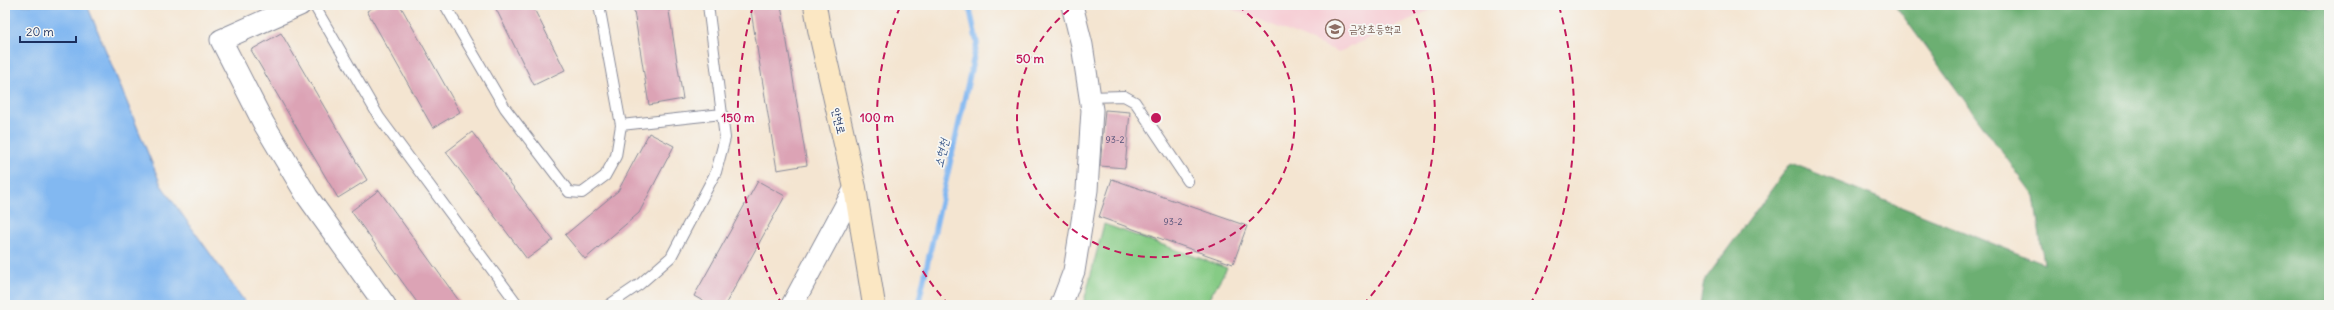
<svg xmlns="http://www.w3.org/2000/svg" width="2334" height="310" viewBox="0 0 2334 310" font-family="Delius,'Poor Story',sans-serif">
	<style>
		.built { fill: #f6cfd6 }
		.green { fill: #86cb85; stroke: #507d72 }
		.forest { fill: #6caf72; stroke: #446f68 }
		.water { fill: #82b8f1; stroke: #4e74a8 }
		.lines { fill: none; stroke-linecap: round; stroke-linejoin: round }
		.stream { stroke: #82b8f1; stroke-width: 5.5 }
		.building { fill: #dca3b5 }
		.lane-casing { stroke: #888a98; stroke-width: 12 }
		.street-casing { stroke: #888a98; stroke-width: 23 }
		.secondary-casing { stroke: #888a98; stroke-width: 24 }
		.lane { stroke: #fff; stroke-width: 10 }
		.street { stroke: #fff; stroke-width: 21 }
		.secondary { stroke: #fbe7c3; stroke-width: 22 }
		.ring { fill: none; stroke: #c2185b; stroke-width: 2; stroke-dasharray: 7 5 }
		.labels { text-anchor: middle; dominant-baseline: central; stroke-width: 3.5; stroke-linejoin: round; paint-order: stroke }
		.number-label { font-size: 9px; fill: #4b4c74 }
		.education-label { font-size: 11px; fill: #785e54; stroke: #f6f6f2; text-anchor: start }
		.street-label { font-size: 11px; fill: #1b2f5e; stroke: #f6f6f2 }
		.water-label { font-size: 12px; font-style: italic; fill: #3a588a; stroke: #f6f6f2 }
		.centre { fill: #c2185b; stroke: #f6f6f2; stroke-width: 2 }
		.ring-label { font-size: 12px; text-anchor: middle; font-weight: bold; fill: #c2185b; stroke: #f6f6f2; stroke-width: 3.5; stroke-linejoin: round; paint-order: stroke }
	</style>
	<rect width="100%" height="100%" fill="#f6f6f2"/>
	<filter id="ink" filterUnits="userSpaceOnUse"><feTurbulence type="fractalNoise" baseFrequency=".025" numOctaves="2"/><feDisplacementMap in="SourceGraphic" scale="8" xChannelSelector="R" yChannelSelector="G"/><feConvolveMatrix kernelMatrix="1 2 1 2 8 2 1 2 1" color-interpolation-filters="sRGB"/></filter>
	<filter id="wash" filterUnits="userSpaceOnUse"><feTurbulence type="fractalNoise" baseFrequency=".012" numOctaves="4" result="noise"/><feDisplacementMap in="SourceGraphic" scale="16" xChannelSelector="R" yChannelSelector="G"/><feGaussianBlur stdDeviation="0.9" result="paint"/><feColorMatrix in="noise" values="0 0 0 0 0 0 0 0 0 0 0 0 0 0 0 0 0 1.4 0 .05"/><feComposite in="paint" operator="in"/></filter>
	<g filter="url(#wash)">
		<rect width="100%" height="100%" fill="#f4e5d1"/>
		<path class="built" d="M1222 5H1441L1339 52Z"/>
		<path class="green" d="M1104 224 1227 268 1205 305H1083Z"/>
		<path class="forest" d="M1895 5H2329V305H1700L1704 281 1791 163 2044 264 2034 196Z"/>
		<path class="water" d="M5 5H87L161 185 247 305H5Z"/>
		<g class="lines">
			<path class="stream" d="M918 305 977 43 969 5"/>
		</g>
		<g id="blocks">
			<path class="building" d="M377 5H400L460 112 433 128 367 11Z
				M494 5H532L565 70 534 85Z
				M633 5H668L683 99 649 105Z
				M750 5H781L807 165 777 170Z
				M281 33 367 180 338 198 251 50Z
				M1105 110 1130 112 1125 168 1100 166Z
				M472 132 553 240 527 259 446 152Z
				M649 133 674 146 639 213 585 259 565 235 618 191Z
				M1112 179 1247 226 1233 264 1099 217Z
				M758 181 785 196 725 305H710L694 296Z
				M379 190 462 305H419L351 211Z"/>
		</g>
	</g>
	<g filter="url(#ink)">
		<use href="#blocks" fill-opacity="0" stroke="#888a98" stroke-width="1"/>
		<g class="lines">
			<defs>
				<path id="lane" d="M314 5 379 117 518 305
					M445 5 505 108 569 192 582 193 605 176 616 156 621 125 599 5
					M1090 97 1124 96 1135 102 1188 181
					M621 125 722 114
					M609 305 640 284 671 257 716 172 725 138 708 5"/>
				<path id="street" d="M300 5 221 40 264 124 307 196 385 305
					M792 305 855 188
					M1061 305 1074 271 1087 190 1092 110 1082 45 1072 5"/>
				<path id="secondary" d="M815 5 819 29 855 188 874 305"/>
			</defs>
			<use href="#lane" class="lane-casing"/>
			<use href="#street" class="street-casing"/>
			<use href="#secondary" class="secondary-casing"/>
			<use href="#lane" class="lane"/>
			<use href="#street" class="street"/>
			<use href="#secondary" class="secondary"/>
		</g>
	</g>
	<g class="ring">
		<path d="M1238 6A139 139 0 1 1 1074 6"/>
		<path d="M949 305A279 279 0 0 1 900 7M1412 7A279 279 0 0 1 1363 305"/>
		<path d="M782 305A418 418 0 0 1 753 6M1559 6A418 418 0 0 1 1530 305"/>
	</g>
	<defs>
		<symbol id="school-ring" viewBox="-11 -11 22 22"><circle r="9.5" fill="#f6f6f2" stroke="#8d6e63" stroke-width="1.5"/><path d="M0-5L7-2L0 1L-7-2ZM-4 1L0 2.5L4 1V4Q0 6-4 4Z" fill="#8d6e63"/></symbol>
	</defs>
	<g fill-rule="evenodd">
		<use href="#school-ring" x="1324" y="18" width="22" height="22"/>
	</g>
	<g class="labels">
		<g class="number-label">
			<text x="1115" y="139">93-2</text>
			<text x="1173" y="221">93-2</text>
		</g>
		<g class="education-label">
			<text x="1349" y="29">금장초등학교</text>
		</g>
		<g class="street-label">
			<text transform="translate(839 121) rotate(77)">안현로</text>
		</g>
		<g class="water-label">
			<text transform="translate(941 153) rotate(-77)">소현천</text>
		</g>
	</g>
	<circle cx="1156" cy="118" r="6" class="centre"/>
	<g class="ring-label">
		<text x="1030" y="63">50 m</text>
		<text x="877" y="122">100 m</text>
		<text x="738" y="122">150 m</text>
	</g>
	<rect width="2334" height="310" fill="none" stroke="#f6f6f2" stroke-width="20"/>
	<path d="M20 36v6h56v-6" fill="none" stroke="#1b2f5e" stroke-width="2"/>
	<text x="26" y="36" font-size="12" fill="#1b2f5e" stroke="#f6f6f2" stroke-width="3" paint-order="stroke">20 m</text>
</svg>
